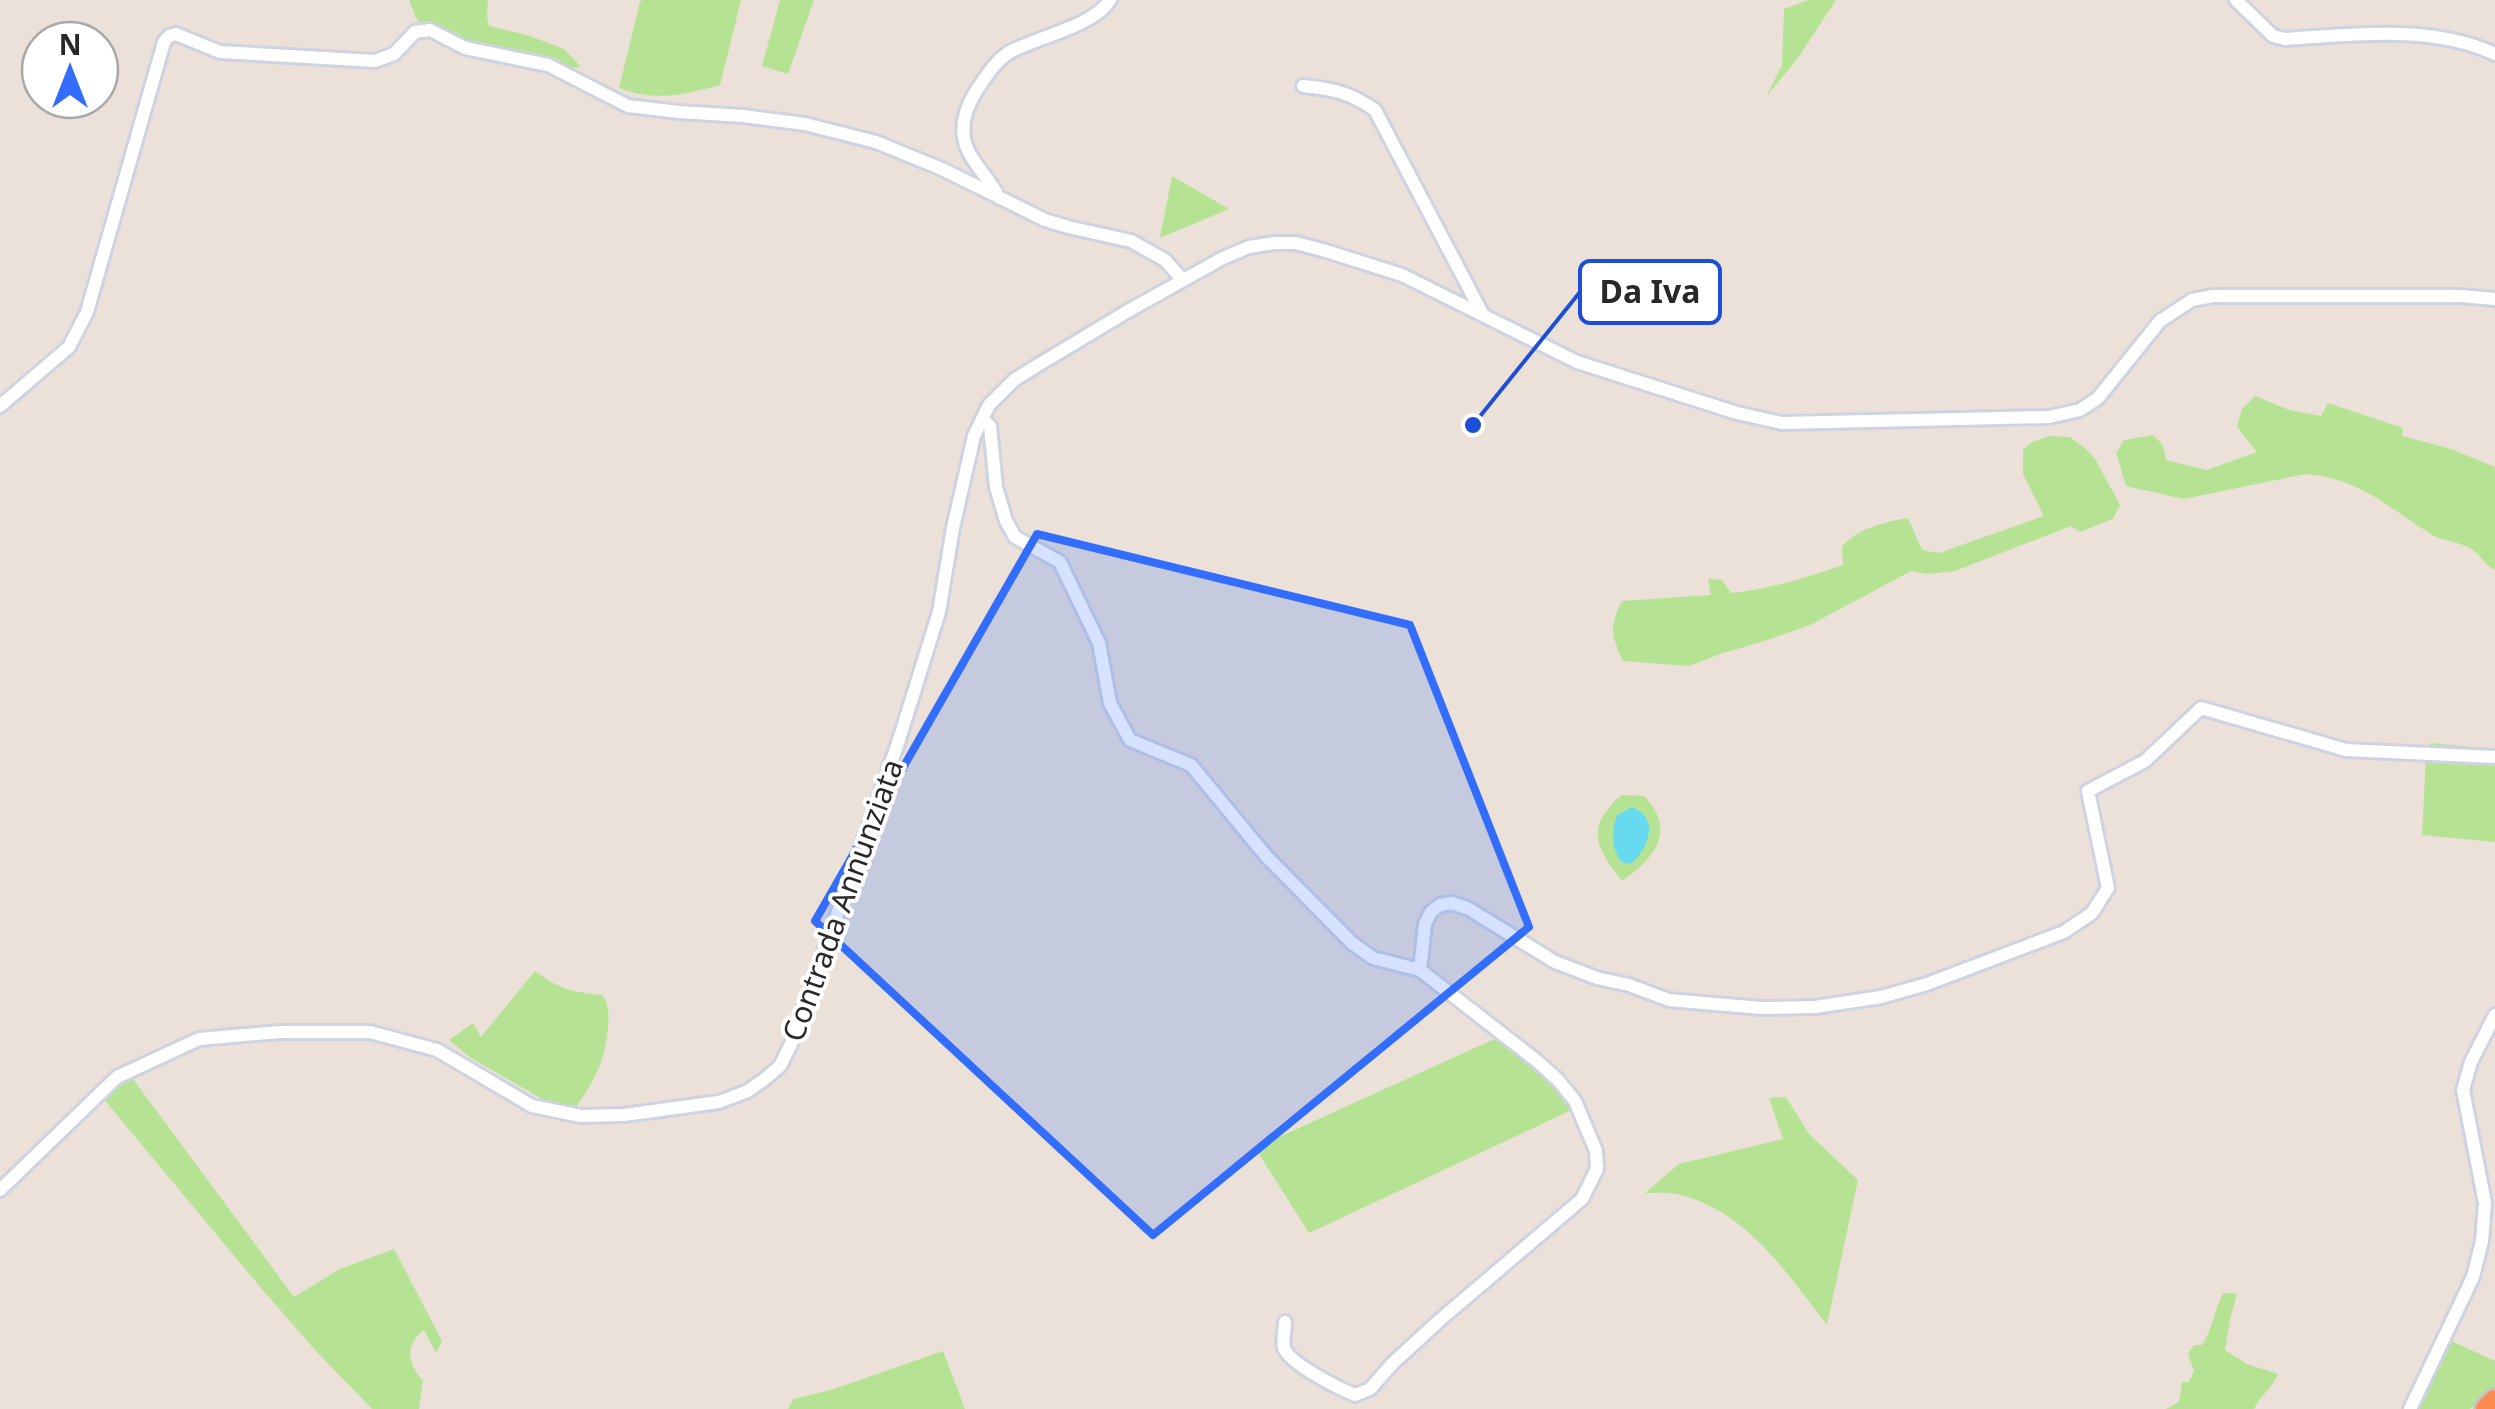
<svg xmlns="http://www.w3.org/2000/svg" width="2495" height="1409" viewBox="0 0 2495 1409" font-family="'Noto Sans',sans-serif">
	<style>
		.green { fill: #b6e393 }
		.water { fill: #68daf0 }
		.lines { fill: none; stroke-linecap: round; stroke-linejoin: round }
		.street-casing { stroke: #ced3e1; stroke-width: 18 }
		.highway-casing { stroke: #c3c3c3; stroke-width: 28 }
		.street { stroke: #fff; stroke-width: 12 }
		.highway { stroke: #ff8a4f; stroke-width: 22 }
		.marked { fill: #336dfd; fill-opacity: 0.2; stroke: #336dfd; stroke-width: 8; stroke-linejoin: round }
		.labels { text-anchor: middle; dominant-baseline: central; stroke-width: 8; stroke-linejoin: round; paint-order: stroke }
		.street-label { font-size: 30px; fill: #282828; stroke: #fff }
		.leader { fill: none; stroke: #1d4ed8; stroke-width: 4 }
		.callout-dot { fill: #1d4ed8; stroke: #fff; stroke-width: 4 }
		.callout { fill: #fff; stroke: #1d4ed8; stroke-width: 4 }
		.callout-label { font-size: 32px; text-anchor: middle; font-weight: bold; fill: #282828 }
	</style>
	<rect width="100%" height="100%" fill="#ebe1d8"/>
	<path class="green" d="M409 0H488L487 16 489 26 527 35 564 49 581 67 569 68 544 56 481 48 418 22Z
		M642 0H741L720 85C682 95 657 102 619 88L640 2Z
		M780 0H814L788 74 762 66Z
		M1808 0H1836L1798 58 1766 97 1782 65 1784 9Z
		M1172 176 1229 209 1160 238Z
		M2255 396 2289 410 2321 416 2328 403 2403 428 2402 436 2451 449 2495 467V570C2484 565 2482 556 2473 550 2460 541 2442 542 2429 533 2386 506 2359 478 2305 474L2184 499 2126 486 2116 453 2124 440 2153 435 2163 445 2166 460 2207 470 2257 452 2237 427 2242 409Z
		M2050 436 2070 437 2086 449 2095 459 2120 505 2113 519 2080 532 2071 526 1955 571 1928 574 1911 571 1810 625 1764 641 1720 654 1689 666 1623 661C1611 635 1609 627 1622 601L1711 595 1708 579 1722 580 1731 593C1770 589 1806 578 1843 565L1842 547C1857 528 1885 522 1908 518L1922 550 1939 553 2044 516 2023 474V450L2032 442Z
		M2430 743 2495 749V842L2422 835 2426 757Z
		M1622 795 1644 796C1678 831 1653 860 1622 881 1607 861 1587 838 1605 813 1611 805 1614 800 1622 795Z
		M535 971C556 988 576 993 602 995 609 1004 609 1014 608 1026 605 1062 595 1080 574 1110L544 1100 471 1058 449 1040 473 1023 481 1037Z
		M1501 1036 1560 1087 1576 1108 1309 1233 1255 1148Z
		M133 1079 294 1297 340 1269 394 1249 442 1341 436 1353 424 1330C405 1343 407 1365 423 1380L419 1409H372L316 1351 261 1288 102 1097Z
		M1786 1097 1809 1134 1858 1180 1827 1325C1787 1273 1745 1209 1677 1194 1667 1192 1655 1193 1645 1193L1679 1164 1783 1139 1769 1098Z
		M2223 1293 2237 1294 2230 1319 2225 1350 2247 1364 2278 1374C2272 1388 2260 1396 2254 1409H2166L2179 1402 2182 1382H2189L2194 1371 2188 1354 2194 1345H2202C2212 1329 2215 1310 2223 1293Z
		M2447 1339 2495 1361V1388L2470 1409H2413Z
		M943 1351 965 1409H788L793 1399 831 1390Z"/>
	<path class="water" d="M1632 807C1638 810 1643 812 1646 818 1655 832 1642 857 1630 864L1621 862C1611 846 1611 832 1617 815Z"/>
	<g class="lines">
		<defs>
			<path id="street" d="M2236 0 2273 36 2285 39C2354 35 2431 24 2495 54
				M1303 86C1333 89 1349 92 1375 110L1483 315
				M999 198C990 177 968 161 964 138 961 119 968 104 978 88 987 75 995 62 1008 53 1036 37 1093 27 1110 0
				M0 406 69 347 87 312 164 42 169 36 176 34 220 52 375 61 394 54 415 32 430 30 465 48 548 65 628 106 679 112 743 116 805 124 876 142 942 169 1045 220 1068 227 1131 241 1165 260 1182 279
				M982 419 990 426 996 487 1006 521 1015 537 1060 562 1099 643 1110 703 1130 740 1191 765 1266 856 1352 943 1373 958 1420 970 1425 924 1431 912 1440 905 1452 903 1469 909 1555 962 1597 978 1629 985 1669 1000 1761 1008 1815 1007 1881 997 1927 984 2064 932 2092 913 2108 888 2088 791 2145 761 2201 708 2346 750 2495 757
				M0 1190 117 1077 199 1039 280 1032H370L437 1050 532 1106 581 1116 624 1115 719 1102 748 1091 766 1078 780 1066 791 1044 898 743 939 612 953 528 974 436 989 405 1014 380 1038 365 1128 311 1223 258 1249 247 1275 243H1296L1326 251 1402 275 1577 362 1737 413 1782 423 2049 417 2080 410 2098 398 2160 321 2192 300 2213 296H2461L2495 299
				M1285 1322C1285 1330 1282 1341 1284 1348 1290 1364 1338 1388 1355 1395L1370 1389 1393 1363 1441 1319 1582 1199 1597 1169 1596 1151 1575 1101 1558 1080 1537 1061 1420 970
				M2410 1409 2473 1277 2482 1241 2485 1203 2463 1090 2471 1062 2495 1015"/>
			<path id="highway" d="M2487 1409 2495 1401"/>
		</defs>
		<use href="#street" class="street-casing"/>
		<use href="#highway" class="highway-casing"/>
		<use href="#street" class="street"/>
		<use href="#highway" class="highway"/>
	</g>
	<path class="marked" d="M1037 534 1410 625 1529 927 1153 1235 815 921Z"/>
	<g class="labels">
		<g class="street-label">
			<text transform="translate(842 900) rotate(-70)">Contrada Annunziata</text>
		</g>
	</g>
	<path class="leader" d="M1473 425L1580 292"/>
	<circle class="callout-dot" cx="1473" cy="425" r="10"/>
	<rect class="callout" x="1580" y="261" width="140" height="62" rx="10"/>
	<g class="callout-label">
		<text x="1650" y="303">Da Iva</text>
	</g>
	<g transform="translate(70 70)"><circle r="48" fill="#ffffff" stroke="#a9a9a9" stroke-width="2.5"/>
	<path d="M0-8L18 38L0 25L-18 38Z" fill="#336dfd"/>
	<text y="-15" font-size="28" font-weight="bold" text-anchor="middle" fill="#282828">N</text>
	</g>
</svg>
